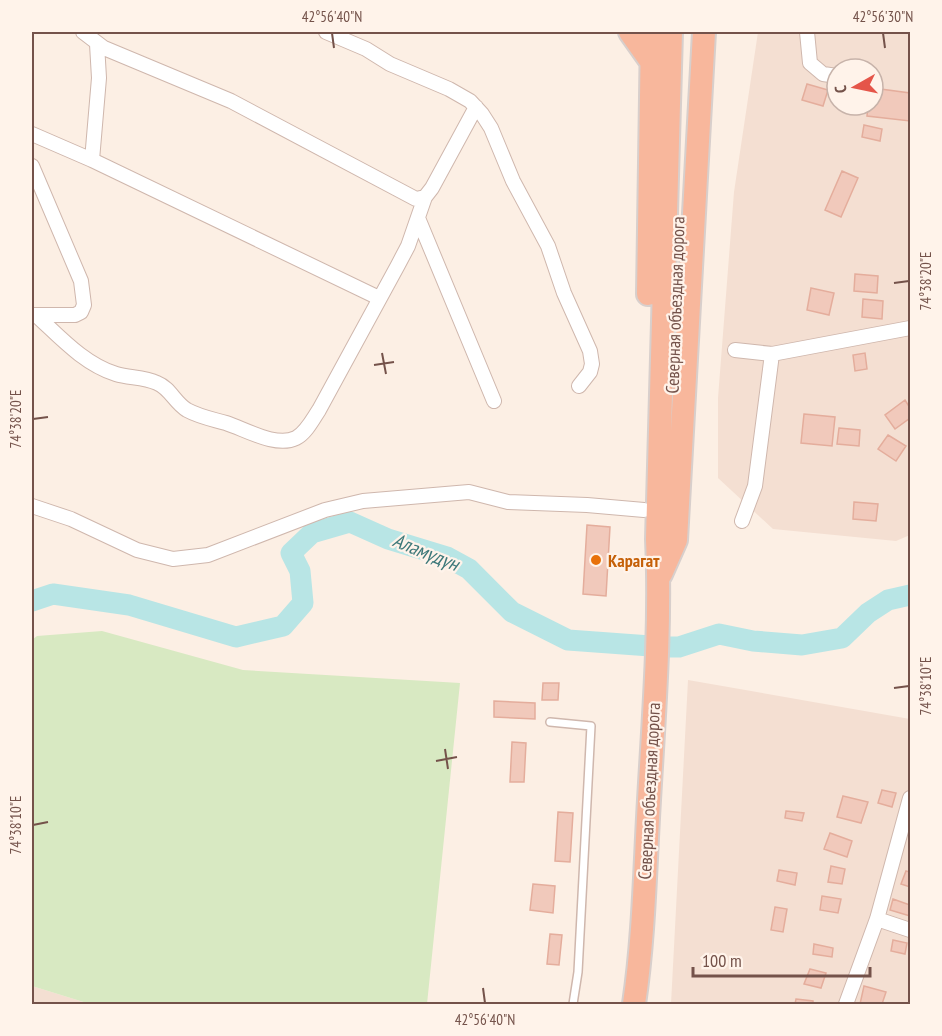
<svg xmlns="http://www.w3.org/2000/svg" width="942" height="1036" viewBox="0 0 942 1036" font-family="'PT Sans Narrow',sans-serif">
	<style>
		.residential { fill: #f4dfd2; fill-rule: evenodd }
		.green { fill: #d8e9c2 }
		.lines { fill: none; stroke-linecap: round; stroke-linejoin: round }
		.river { stroke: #b8e5e5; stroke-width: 21 }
		.building { fill: #f1c9bb; stroke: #e4ad9c; stroke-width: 1.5 }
		.service-casing { stroke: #cfb7ad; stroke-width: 10 }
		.minor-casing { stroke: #cfb7ad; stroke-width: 16 }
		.trunk-casing { stroke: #d8cfcc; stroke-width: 26 }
		.service { stroke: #fff; stroke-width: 7 }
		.minor { stroke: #fff; stroke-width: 14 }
		.trunk { stroke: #f8b79c; stroke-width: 22 }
		.ticks { fill: none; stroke: #74524a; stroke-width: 2 }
		.food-dot { fill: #e8710a; stroke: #fff3ea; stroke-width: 2 }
		.labels { text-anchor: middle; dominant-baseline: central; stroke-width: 4.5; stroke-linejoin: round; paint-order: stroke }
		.street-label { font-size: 18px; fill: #74524a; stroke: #fff3ea }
		.food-label { font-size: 18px; font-weight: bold; fill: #c56008; stroke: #fff3ea; text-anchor: start }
		.water-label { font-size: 20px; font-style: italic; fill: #3d7879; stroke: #fff3ea }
		.neatline { fill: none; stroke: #74524a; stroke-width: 2 }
		.ticks-label { font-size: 15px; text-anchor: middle; fill: #74524a }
	</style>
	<rect width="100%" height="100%" fill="#fcefe4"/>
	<path class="residential" d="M758 32H910V535L896 541 773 529 718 478V398L734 192ZM837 69H873V105H837Z
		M688 680 910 719V1004H671Z
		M32 986 90 1004H32Z"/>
	<path class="green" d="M102 631 243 670 460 683 427 1004H90L32 986V640L37 636Z"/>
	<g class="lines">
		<path class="river" d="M32 601 53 594 129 605 236 637 283 626 303 603 300 571 291 553 312 533 350 522 388 539 447 557 469 569 512 612 568 640 664 647H679L719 634 753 641 802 645 842 638 868 613 888 600 910 595"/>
	</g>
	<path class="building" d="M807 84 828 90 823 106 802 100Z
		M873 88 910 93V121L867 116 868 105H873Z
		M864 125 882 129 880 141 862 137Z
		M842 171 858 178 841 217 825 210Z
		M855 274 878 276 877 293 854 291Z
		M811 288 834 293 829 315 807 310Z
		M863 299 883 301 882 319 862 317Z
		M865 353 867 369 855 371 853 355Z
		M905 400 910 408V418L895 429 885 415Z
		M804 414 835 417 832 446 801 443Z
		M839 428 860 430 859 446 837 444Z
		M888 435 906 446 896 461 878 449Z
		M854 502 878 504 876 521 853 519Z
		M587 525 610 527 606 596 583 594Z
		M543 683H559L558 700H542Z
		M494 701 535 703V719L494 717Z
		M512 742 526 743 524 782H510Z
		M882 790 896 793 892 807 878 803Z
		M843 796 868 802 861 823 837 817Z
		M786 811 804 813 802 821 785 818Z
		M558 812 573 813 570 862 555 861Z
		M830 833 852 841 847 857 824 849Z
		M831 866 845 869 842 884 828 882Z
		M779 870 797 873 795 885 777 881Z
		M906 871 910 872V887L901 884Z
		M533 884 555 886 553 913 530 910Z
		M822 896 841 899 838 913 820 910Z
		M893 899 910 905V916L890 910Z
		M775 907 787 909 783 932 771 930Z
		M550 934 562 935 559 965 547 964Z
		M893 940 907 943 905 954 891 951Z
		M814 944 833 948 832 957 813 954Z
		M810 969 826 973 821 988 804 984Z
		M864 986 886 992 882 1004H860Z
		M796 999 813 1001V1004H795Z"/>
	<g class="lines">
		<defs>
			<path id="service" d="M550 722 591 726 578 972 573 1004"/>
			<path id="minor" d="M83 32 104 48 231 101 416 199 425 197 432 188 476 107
				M326 32 366 49 390 64 449 89 470 101 482 114 491 128 513 181 548 246 564 293 590 351 592 364 590 372 579 386
				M807 32 810 63 823 74 837 76
				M97 44 99 78 92 160 379 298
				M32 134 92 160
				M32 166 81 281 84 305 81 312 75 315H36
				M418 218 494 401
				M32 315H36C60 337 84 364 116 374 129 378 144 377 157 383 170 388 175 403 187 410 200 417 212 419 226 423 245 429 276 448 296 438 306 433 313 419 319 410L398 265 408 246 425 197
				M735 350 772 354 910 328
				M32 506 71 519 137 550 173 559 208 555 325 510 363 501 469 492 508 502 587 505 644 510
				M742 521 755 486 772 354
				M877 919 910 930
				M846 1004 877 919 910 798"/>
			<path id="trunk" d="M630 32 652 63
				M648 294 652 32
				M661 574 676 540 704 32
				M634 1004C644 937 645 867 649 800 654 713 661 626 657 539L671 32"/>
		</defs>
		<use href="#service" class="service-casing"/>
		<use href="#minor" class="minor-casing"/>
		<use href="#trunk" class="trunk-casing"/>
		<use href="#service" class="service"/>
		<use href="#minor" class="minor"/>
		<use href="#trunk" class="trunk"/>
	</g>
	<path class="ticks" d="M332 33 334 48M883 33 885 48M894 283 909 281M382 353 386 374M374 365 394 362M33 419 48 417M894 688 909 686M445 749 448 769M436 761 457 757M33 825 48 822M483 988 485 1003"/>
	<circle class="food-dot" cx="596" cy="560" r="6"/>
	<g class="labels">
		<g class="street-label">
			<text transform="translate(675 305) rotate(-88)">Северная объездная дорога</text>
			<text transform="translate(649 791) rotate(-87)">Северная объездная дорога</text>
		</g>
		<g class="food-label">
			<text x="608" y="560">Карагат</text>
		</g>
		<g class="water-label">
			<text transform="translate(426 552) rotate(22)">Аламүдүн</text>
		</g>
	</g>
	<rect width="942" height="1036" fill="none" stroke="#fff3ea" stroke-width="66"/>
	<g transform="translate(855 87) rotate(261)"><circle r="28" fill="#fff3ea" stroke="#c7b3aa" stroke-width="1.5"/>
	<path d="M0-4.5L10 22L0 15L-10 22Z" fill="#e55549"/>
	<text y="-9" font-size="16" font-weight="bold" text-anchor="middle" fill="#74524a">С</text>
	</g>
	<path d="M693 967v9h177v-9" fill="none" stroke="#74524a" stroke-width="3"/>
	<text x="702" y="967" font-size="18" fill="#74524a" stroke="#fff3ea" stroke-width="4.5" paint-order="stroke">100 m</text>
	<rect x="33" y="33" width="876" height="970" class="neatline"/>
	<g class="ticks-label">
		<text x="332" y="22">42°56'40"N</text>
		<text x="883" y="22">42°56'30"N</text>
		<text transform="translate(926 281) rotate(-90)" y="5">74°38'20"E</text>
		<text transform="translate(16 419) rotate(-90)" y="5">74°38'20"E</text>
		<text transform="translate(926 686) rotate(-90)" y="5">74°38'10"E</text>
		<text transform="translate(16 825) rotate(-90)" y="5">74°38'10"E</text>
		<text x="485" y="1025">42°56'40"N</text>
	</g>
</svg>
